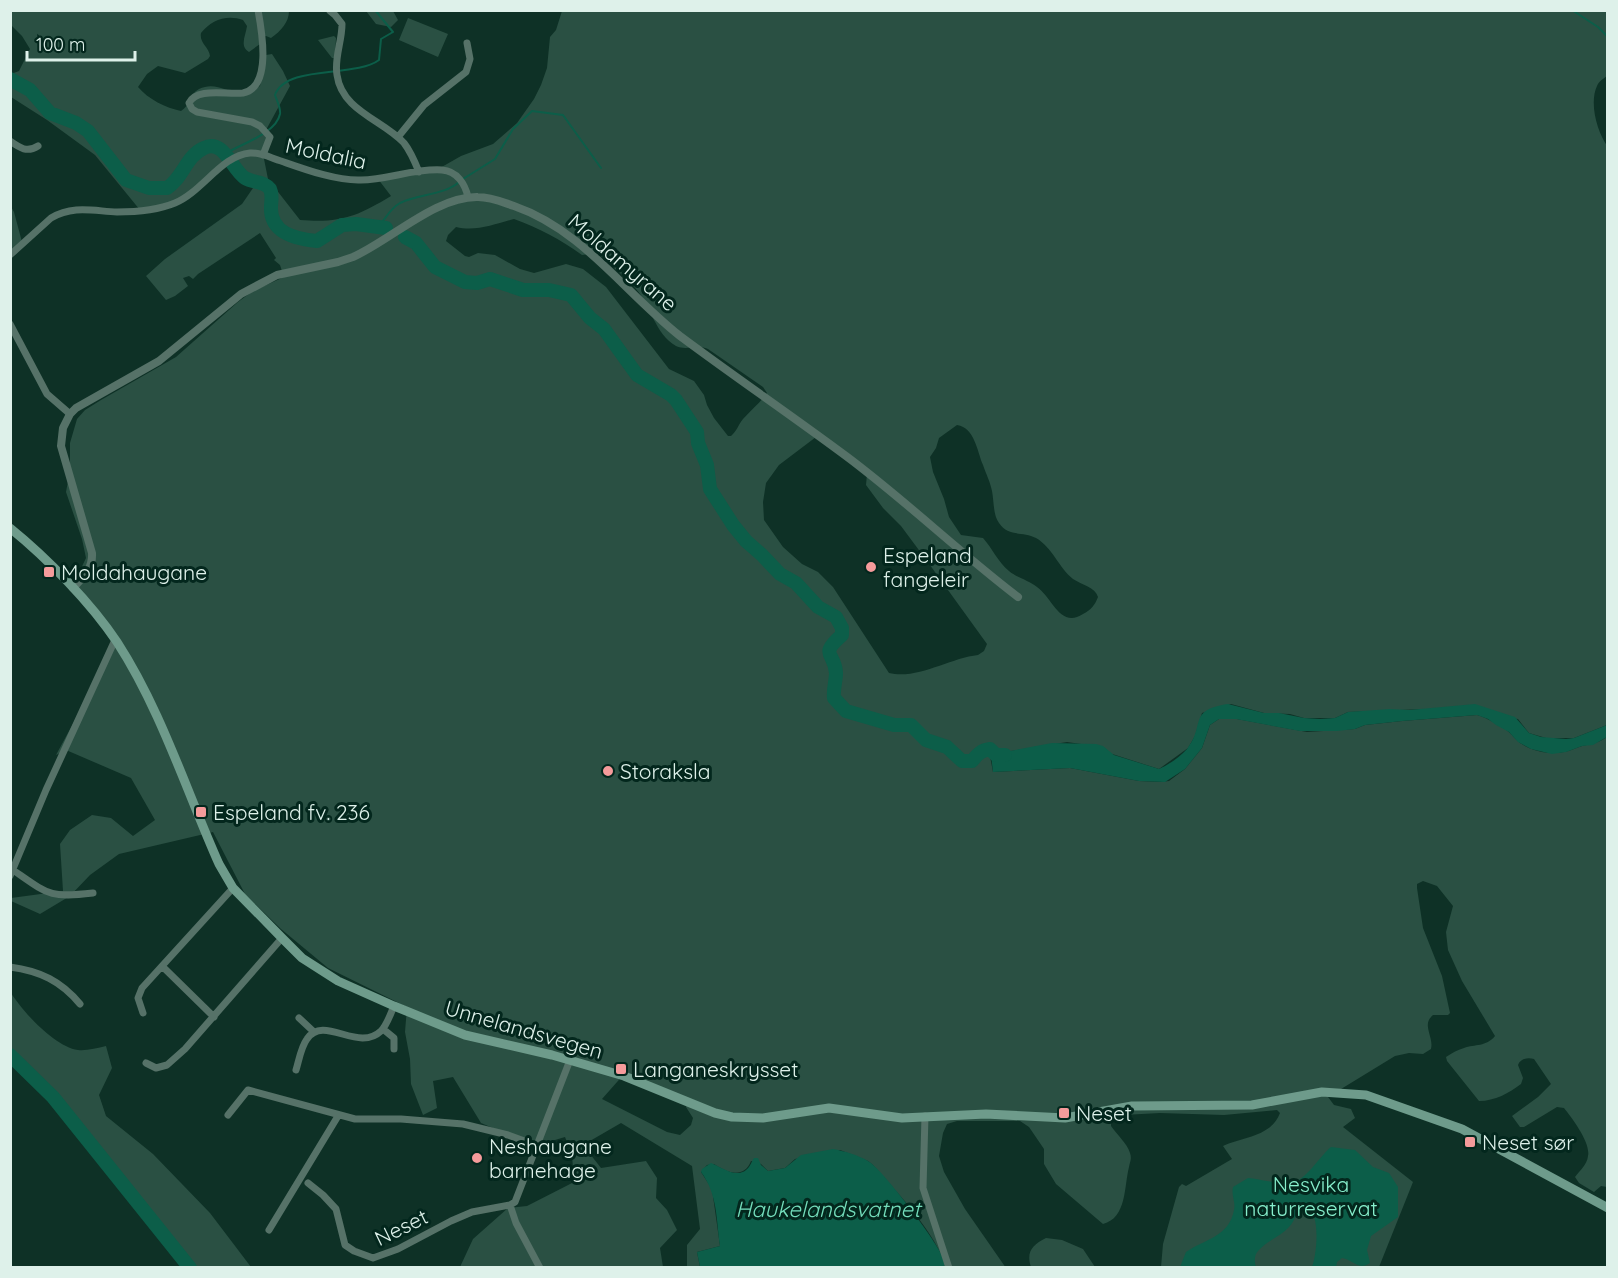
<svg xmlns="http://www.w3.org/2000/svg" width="1618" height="1278" viewBox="0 0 1618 1278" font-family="Quicksand,sans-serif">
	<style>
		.green { fill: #2a5043; fill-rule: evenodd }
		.water { fill: #0c5e49 }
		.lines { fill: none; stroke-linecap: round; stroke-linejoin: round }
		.stream { stroke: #0c5e49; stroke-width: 2 }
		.river { stroke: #0c5e49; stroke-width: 14 }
		.minor { stroke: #567268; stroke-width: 7 }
		.tertiary { stroke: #567268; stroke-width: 8 }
		.secondary { stroke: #6e9b8b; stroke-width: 9 }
		.poi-dot { fill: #f59b9b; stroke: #03271d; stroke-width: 2 }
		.labels { text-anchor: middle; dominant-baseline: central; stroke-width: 6; stroke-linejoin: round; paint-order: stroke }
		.street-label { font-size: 21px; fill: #def1ea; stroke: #03271d }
		.poi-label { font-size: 21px; fill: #def1ea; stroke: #03271d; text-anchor: start }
		.park-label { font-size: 21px; fill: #87f0cd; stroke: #03271d }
		.water-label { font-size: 22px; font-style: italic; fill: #73ddbb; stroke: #03271d }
	</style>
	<rect width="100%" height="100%" fill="#0e3126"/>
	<path class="green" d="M11 11H289C289 22 281 31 271 38L266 36 260 37V44L249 52C239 46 246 35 247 26L243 20C227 14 211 20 201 33 199 43 209 47 210 56L208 59 185 73 158 66 147 74 138 87C148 99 166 108 181 111 190 106 189 94 199 89 221 78 234 104 260 86L266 55 272 54 283 71 290 86 266 130 270 134 263 154 268 179 300 220C341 223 356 217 391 196L378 179 440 168 461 156 493 144 517 123 534 99 541 85 547 68 550 37 556 30 562 11H1607V76C1603 79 1599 81 1597 86 1589 103 1597 132 1608 147L1607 725 1574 738H1546L1529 733 1518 719 1426 709 1348 712 1335 718H1304L1290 714 1264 713 1231 704 1202 713 1195 736 1188 748 1159 769 1081 744 1067 742 1011 751 997 752 993 748 989 751 993 772 1070 768 1139 781 1160 782 1169 781 1185 769 1202 748 1210 725 1219 719H1237L1307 732 1355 729 1365 725 1402 721 1477 715C1487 718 1502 726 1510 733 1513 736 1516 740 1520 743 1532 751 1549 755 1564 752 1570 751 1575 748 1582 746 1592 744 1598 743 1607 737V1187L1601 1186 1594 1192 1579 1183 1575 1177C1580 1170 1587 1165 1588 1156 1591 1143 1572 1118 1564 1108L1557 1107 1524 1127H1520L1512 1116 1538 1097 1551 1084 1534 1059C1527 1057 1520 1059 1518 1065L1523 1078 1521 1084C1509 1093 1495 1101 1479 1101L1447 1061 1446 1057C1452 1053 1457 1050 1464 1048 1475 1044 1486 1047 1495 1036L1462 981 1448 950 1446 932 1453 906 1437 886 1423 881 1417 884V888L1423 928 1442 976 1450 1013 1448 1015H1433C1421 1025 1434 1036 1431 1049L1423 1054 1409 1053 1395 1056 1328 1097 1334 1105 1351 1109 1355 1118 1343 1127 1413 1182 1379 1267H1161L1163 1244 1179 1187 1182 1184 1186 1186 1232 1159 1223 1146C1242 1137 1271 1137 1280 1113L1277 1110 1224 1115 1160 1113 1123 1115 1111 1123V1126C1117 1135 1127 1143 1130 1153 1132 1159 1130 1161 1129 1167 1124 1186 1127 1218 1103 1224L1056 1184 1044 1164V1149L1029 1127 1020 1121H957L947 1124 943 1133 939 1156 944 1172 965 1209 1006 1268 945 1267C939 1236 895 1190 873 1165L868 1161 840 1150 795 1159 785 1168 768 1171 761 1164 751 1161C744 1179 727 1173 714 1164L707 1165 701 1172 712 1189 720 1246 697 1252 700 1267H687V1245L700 1229 692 1166 621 1123 583 1145 601 1168 646 1161 657 1178 656 1198 667 1210 677 1230 660 1248 663 1267H460L473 1239 508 1208 527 1206 574 1182 572 1155 565 1137 535 1146 481 1123 453 1077 433 1081 437 1108 423 1115 411 1084 410 1059 405 1032 407 1007 328 968 281 929 245 894 213 832 119 854 90 875 70 896 40 914 11 901V898L63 891 60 844 70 830 92 815 111 818 133 836 155 820 131 778 66 750 56 755 115 646 74 592 75 581 86 558 82 539 66 492 70 470V443L77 419 85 410 101 400 176 357 238 302 253 291 284 277 280 265 274 260 276 258 260 233 198 274 193 279 189 276 183 278 188 286 175 296 166 300 146 276 165 259 242 204 253 188 233 174 227 166 172 206 140 210 95 155 47 120 11 97V74L19 71 30 49 22 36 11 25ZM514 219C539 228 560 239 582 255L598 253C611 266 625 276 636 289 651 306 655 334 676 346 687 351 696 344 708 349L763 387 767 393C760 403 751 410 743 419 738 425 737 431 731 436H728L714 418 707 405 704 395 694 381 669 369 606 287 583 269 566 264 534 273 520 269 495 255 478 253 469 257 465 256 446 241 448 235 456 227C476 232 495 224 514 219ZM957 425C975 428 977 451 983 465 986 474 990 481 992 491 994 501 993 515 999 523 1008 537 1023 531 1036 538 1052 547 1059 568 1073 579 1082 585 1095 587 1098 597 1095 605 1091 610 1083 614 1060 629 1052 597 1037 587 1029 580 1017 578 1009 571 998 562 992 548 983 538L961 535 949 517 944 499 933 472 930 457 936 448 939 438ZM816 437 867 474 866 485 883 508 901 526 927 561 987 644 984 651 978 655C950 658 917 680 889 673L833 587 818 572 802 564 783 547 764 520 763 502 766 483 779 465ZM625 1073 687 1104 686 1107 693 1118 691 1125 680 1135 667 1132 602 1099Z
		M366 11H393L398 20 391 27 376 24Z
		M408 18 448 34 438 57 399 40Z
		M334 36 336 38 335 58H332L318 40Z
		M10 205 14 212 22 242 10 251Z
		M11 993C23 1012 55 1047 78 1050 86 1051 97 1048 106 1046L112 1068 99 1095 106 1116 153 1154 210 1213 251 1267H181L128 1195 102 1165 58 1108 11 1062Z
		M1046 1238 1062 1240 1083 1249 1095 1267H1031C1026 1252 1032 1245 1046 1238Z"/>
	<path class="water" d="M1228 704 1264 713H1279L1304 718 1320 719 1335 718 1348 712 1390 709 1409 710 1475 704 1515 717 1529 733 1541 737 1566 739 1574 738 1607 725V737L1593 745 1582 746 1566 752 1552 754 1531 749 1518 742 1509 732 1496 725 1488 719 1477 715 1402 721 1365 725 1355 729 1337 731H1300L1236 719H1219L1210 725 1202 748 1185 769 1165 782 1139 781 1070 768 993 772 990 747 997 752H1004L1052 743 1096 744 1103 746 1114 755 1159 769C1168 765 1180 757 1187 749 1206 725 1187 710 1228 704Z
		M1331 1147 1355 1150 1373 1167 1389 1173 1398 1187V1217L1371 1236 1367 1250 1370 1263C1358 1271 1354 1260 1342 1258L1337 1262 1336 1267H1312C1317 1254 1321 1213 1306 1205 1296 1209 1296 1220 1289 1227 1281 1236 1267 1241 1259 1250 1254 1255 1254 1261 1256 1267H1180L1186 1252C1205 1239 1229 1237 1234 1210 1236 1202 1231 1196 1233 1187L1248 1178C1259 1179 1283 1185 1292 1183 1305 1181 1320 1156 1331 1147Z
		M833 1149C844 1151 858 1155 868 1161 883 1170 930 1233 939 1250 942 1256 944 1261 945 1267H700L697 1252 720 1246C716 1219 718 1195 701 1172L702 1169 711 1163C722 1167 738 1181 749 1167 751 1164 752 1161 754 1158H758L761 1165 768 1171 785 1168 801 1155Z"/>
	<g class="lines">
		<path class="stream" d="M1572 10 1598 27 1608 37
			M225 154C240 144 276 134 280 114 281 108 277 101 275 95 286 64 355 78 379 60L381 39 393 32 375 10
			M463 179 495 159 513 129 532 111 563 115 601 168
			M377 227C386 220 388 210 400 203 417 194 445 195 459 182"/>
		<path class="river" d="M10 79 30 90 50 113 76 123 88 131 126 180 149 188H167C183 178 186 156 204 148 224 138 232 170 245 178 253 183 264 181 270 189 273 195 271 201 271 207 270 233 295 239 317 241L342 225 356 224 386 228
			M405 237 416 243 435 267 465 282 477 283 490 279 523 290H549L571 295 590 318 604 329 637 375 671 395 676 400 697 432 698 443 707 465 710 489 733 525 746 541 762 555 780 574 796 583 818 607 836 617 842 628V635C818 656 835 652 836 673 836 681 833 689 834 698L846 711 894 725H911L926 740 947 747 962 761H972C977 755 981 750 990 749L996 755H1005
			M10 1055 53 1097 190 1268"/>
		<path class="minor" d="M258 10C262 32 272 87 243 93 227 95 197 87 189 103L192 109 197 112 252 122 260 126 270 137 263 155
			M330 11 335 15 342 24C342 42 334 58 337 75 342 111 383 120 404 143 411 152 415 162 419 172
			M398 137 424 105 466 72 470 59 467 43
			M10 141C20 148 27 153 38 146
			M10 255 51 218C73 205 93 211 117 212 136 212 158 210 175 203 202 192 222 155 250 153 261 152 271 158 281 161 304 169 336 181 361 180 387 180 415 168 442 170 457 171 465 184 468 197
			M10 324 47 394 70 414
			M13 870C49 895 49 898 93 893
			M10 876 46 790 115 640
			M10 967C40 971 61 981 80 1004
			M163 967 214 1017
			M143 1013 138 998 142 988 233 888
			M299 1018 314 1032
			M383 1029 394 1038V1049
			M146 1063 156 1068 167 1065 185 1049 282 938
			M296 1070C299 1060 301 1047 307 1039 324 1014 358 1053 381 1031 387 1025 390 1015 394 1006
			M228 1115 248 1090 355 1119H401L463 1124 508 1135 538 1146
			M925 1116 923 1188 949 1268
			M308 1183 323 1195 336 1209 345 1245 354 1251 373 1258 398 1249 451 1221 472 1212 510 1205 515 1202 570 1060
			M510 1205 516 1223 540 1268
			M269 1230 338 1116"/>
		<path class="tertiary" d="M73 588C83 577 93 569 92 553L61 446 63 428 70 414 76 408 159 361 241 294 277 275 338 262 353 257C391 240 436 196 478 197 491 197 502 202 514 206 583 230 624 292 680 336 735 377 791 415 846 456 905 500 959 552 1018 597"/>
		<path class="secondary" d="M10 528C47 558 91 603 117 642 161 710 186 790 219 864L233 888 282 938 302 958 338 981 394 1006 465 1035 552 1055 624 1076 715 1113 732 1117 763 1118 829 1108 902 1118 986 1114 1065 1118 1132 1106 1252 1105 1322 1092 1366 1095 1462 1129 1608 1208"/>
	</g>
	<g class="poi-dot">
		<circle cx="871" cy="567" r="6"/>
		<rect x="43" y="566" width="12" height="12" rx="3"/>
		<circle cx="608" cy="771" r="6"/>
		<rect x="195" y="806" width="12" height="12" rx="3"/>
		<rect x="615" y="1063" width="12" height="12" rx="3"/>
		<rect x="1058" y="1107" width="12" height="12" rx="3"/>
		<rect x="1464" y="1136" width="12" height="12" rx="3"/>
		<circle cx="477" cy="1158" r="6"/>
	</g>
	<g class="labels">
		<g class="street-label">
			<text transform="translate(326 153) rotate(12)">Moldalia</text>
			<text transform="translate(623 262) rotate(41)">Moldamyrane</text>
			<text transform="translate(524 1029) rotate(16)">Unnelandsvegen</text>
			<text transform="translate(401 1227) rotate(-26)">Neset</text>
		</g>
		<g class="poi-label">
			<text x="883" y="555">Espeland<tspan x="883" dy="24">fangeleir</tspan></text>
			<text x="61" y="572">Moldahaugane</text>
			<text x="620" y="771">Storaksla</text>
			<text x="213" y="812">Espeland fv. 236</text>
			<text x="633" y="1069">Langaneskrysset</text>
			<text x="1076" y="1113">Neset</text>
			<text x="1482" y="1142">Neset sør</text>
			<text x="489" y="1146">Neshaugane<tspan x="489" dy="24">barnehage</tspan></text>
		</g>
		<g class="park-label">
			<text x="1311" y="1184">Nesvika<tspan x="1311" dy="24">naturreservat</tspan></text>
		</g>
		<g class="water-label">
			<text x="828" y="1209">Haukelandsvatnet</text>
		</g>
	</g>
	<rect width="1618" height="1278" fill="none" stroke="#def1ea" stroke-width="24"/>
	<path d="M27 51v9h108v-9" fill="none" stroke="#def1ea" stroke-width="3"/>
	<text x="36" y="51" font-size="18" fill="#def1ea" stroke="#03271d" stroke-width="4.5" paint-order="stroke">100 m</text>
</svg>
